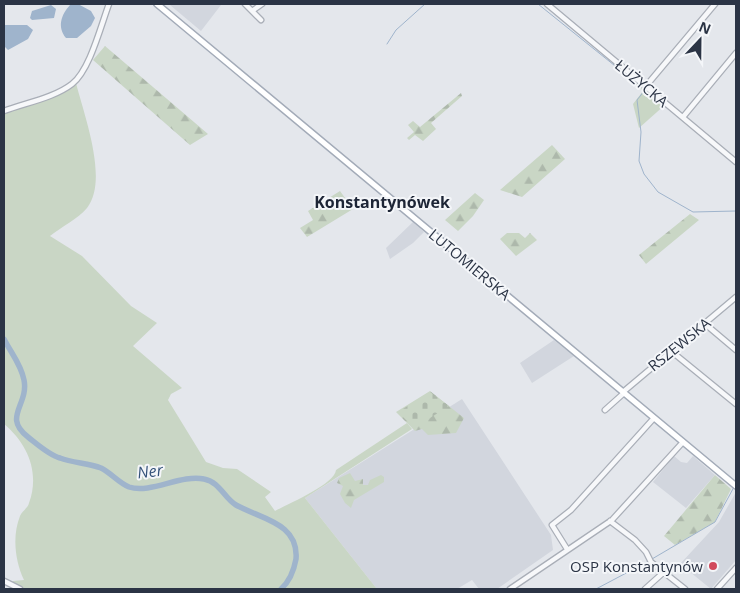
<svg xmlns="http://www.w3.org/2000/svg" width="740" height="593" viewBox="0 0 740 593" font-family="'Open Sans',sans-serif">
	<style>
		.built { fill: #d2d6de }
		.green { fill: #c9d6c5 }
		.forest { fill: url(#forest-firs) }
		.cemetery { fill: url(#cemetery-stones) }
		.water { fill: #9fb4cc }
		.lines { fill: none; stroke-linecap: round; stroke-linejoin: round }
		.stream { stroke: #9fb4cc; stroke-width: 1 }
		.river { stroke: #9fb4cc; stroke-width: 5.5 }
		.minor-casing { stroke: #a9aeb7; stroke-width: 7 }
		.major-casing { stroke: #a3abb8; stroke-width: 8 }
		.minor { stroke: #f7f8fa; stroke-width: 4.5 }
		.major { stroke: #fff; stroke-width: 5 }
		.poi-dot { fill: #d1495b; stroke: #f4f6f9; stroke-width: 2 }
		.labels { text-anchor: middle; dominant-baseline: central; stroke-width: 4; stroke-linejoin: round; paint-order: stroke }
		.street-label { font-size: 15px; fill: #2b3445; stroke: #f4f6f9 }
		.poi-label { font-size: 15px; fill: #2b3445; stroke: #f4f6f9; text-anchor: end }
		.neighbourhood-label { font-size: 16px; font-weight: bold; fill: #1d2536; stroke: #f4f6f9 }
		.water-label { font-size: 16px; font-style: italic; fill: #34527a; stroke: #f4f6f9 }
	</style>
	<defs>
		<pattern id="forest-firs" width="22" height="20" patternUnits="userSpaceOnUse" patternTransform="scale(1.25)"><rect width="22" height="20" fill="#c9d6c5"/><path d="M5 1l3.5 6h-7zM16 11l3.5 6h-7z" fill="#adb8ab"/></pattern>
		<pattern id="cemetery-stones" width="16" height="16" patternUnits="userSpaceOnUse" patternTransform="scale(1.25)"><rect width="16" height="16" fill="#c9d6c5"/><path d="M2 7V4a2 2 0 0 1 4 0v3zM10 15v-3a2 2 0 0 1 4 0v3z" fill="#adb8ab"/></pattern>
	</defs>
	<rect width="100%" height="100%" fill="#e4e7ec"/>
	<path class="built" d="M171 4H219L221 5 201 31 170 5Z
		M413 222 424 232 413 243 390 259 386 248Z
		M554 340 574 356 532 383 520 363Z
		M462 399 551 535 553 550 497 589H479L472 580 457 589H377L305 498Z
		M674 456 681 462 687 463 693 456 715 475 686 508 653 482Z
		M736 492V560L711 589 680 564 719 522Z"/>
	<path class="green" d="M635 79 666 104 639 128 633 104 643 91 632 81Z
		M76 83C84 115 109 180 87 208 78 219 61 227 50 236L82 256 131 306 157 323 133 346 182 388 171 394 168 400 206 462 223 468 237 469 271 492 265 497 275 511C288 504 335 484 336 470L407 423 412 429 305 498 377 589H10L13 581 24 580C15 561 12 536 20 516 22 511 28 508 29 503 40 473 28 444 4 424V114L64 91Z"/>
	<path class="forest" d="M105 46 208 134 190 145 93 60Z
		M461 93 462 96 431 123 436 129 423 141 415 135 409 140 407 138 414 132 408 125 413 121 420 127Z
		M552 145 565 159 522 197 500 190Z
		M340 191 353 209 307 237 300 228 313 220 308 211Z
		M475 193 484 200 473 216 458 231 445 220Z
		M690 214 699 220 646 264 639 255Z
		M507 233H519L525 238 530 233 537 240 516 256 500 239Z
		M430 391 464 418 456 433 428 435 422 429 415 431 396 412Z
		M350 473 355 481 363 479V485H368L370 480 381 475 384 477V482L354 500 351 508 345 503 340 494 343 486 337 483 339 478Z
		M715 475 731 489 715 522 675 545 664 536Z"/>
	<path class="cemetery" d="M430 392 449 406 414 428 398 412Z"/>
	<path class="water" d="M78 4 91 11 95 18 91 26 77 38H66C57 27 61 15 70 5Z
		M51 5 56 9 54 18 32 20 30 18 32 11Z
		M4 25H27L33 30 28 39 8 50 4 46Z"/>
	<g class="lines">
		<path class="stream" d="M538 4 645 90 637 100 641 132 639 161 644 174 658 192 693 212 736 211
			M387 44 396 30 425 4
			M652 559 715 522 734 487
			M596 589 649 561"/>
		<path class="river" d="M4 339C11 353 21 364 24 380 29 405 2 417 28 437 37 444 49 455 60 458 73 463 88 463 101 468 111 473 119 483 129 487 151 494 181 474 204 479 220 482 224 498 236 505 261 519 299 523 296 559 294 570 289 582 281 589"/>
		<defs>
			<path id="minor" d="M245 4 261 20
				M547 4 736 162
				M252 11 262 4
				M646 86 715 4
				M4 111C25 103 54 98 72 84 90 70 101 25 109 4
				M683 117 736 53
				M704 323 736 350
				M671 351 736 404
				M623 392 736 297
				M605 410 624 393
				M610 521 635 540 646 552 651 562 685 589
				M567 549 552 525 571 510 654 418
				M4 581 20 589
				M510 589 612 520 683 442
				M645 589 664 572
				M717 589 736 568"/>
			<path id="major" d="M157 4 736 486"/>
		</defs>
		<use href="#minor" class="minor-casing"/>
		<use href="#major" class="major-casing"/>
		<use href="#minor" class="minor"/>
		<use href="#major" class="major"/>
	</g>
	<circle class="poi-dot" cx="713" cy="566" r="5"/>
	<g class="labels">
		<g class="street-label">
			<text transform="translate(642 83) rotate(40)">ŁUŻYCKA</text>
			<text transform="translate(470 264) rotate(40)">LUTOMIERSKA</text>
			<text transform="translate(679 344) rotate(-39)">RSZEWSKA</text>
		</g>
		<g class="poi-label">
			<text x="703" y="566">OSP Konstantynów</text>
		</g>
		<g class="neighbourhood-label">
			<text x="382" y="202">Konstantynówek</text>
		</g>
		<g class="water-label">
			<text transform="translate(150 471) rotate(-7)">Ner</text>
		</g>
	</g>
	<rect width="740" height="593" fill="none" stroke="#2b3445" stroke-width="10"/>
	<g transform="translate(700 40) rotate(22)" stroke="#f4f6f9" stroke-width="4" paint-order="stroke">
	<path d="M0-4L9 19L0 12L-9 19Z" fill="#2b3445"/>
	<text y="-8" font-size="14" font-weight="bold" text-anchor="middle" fill="#2b3445">N</text>
	</g>
</svg>
